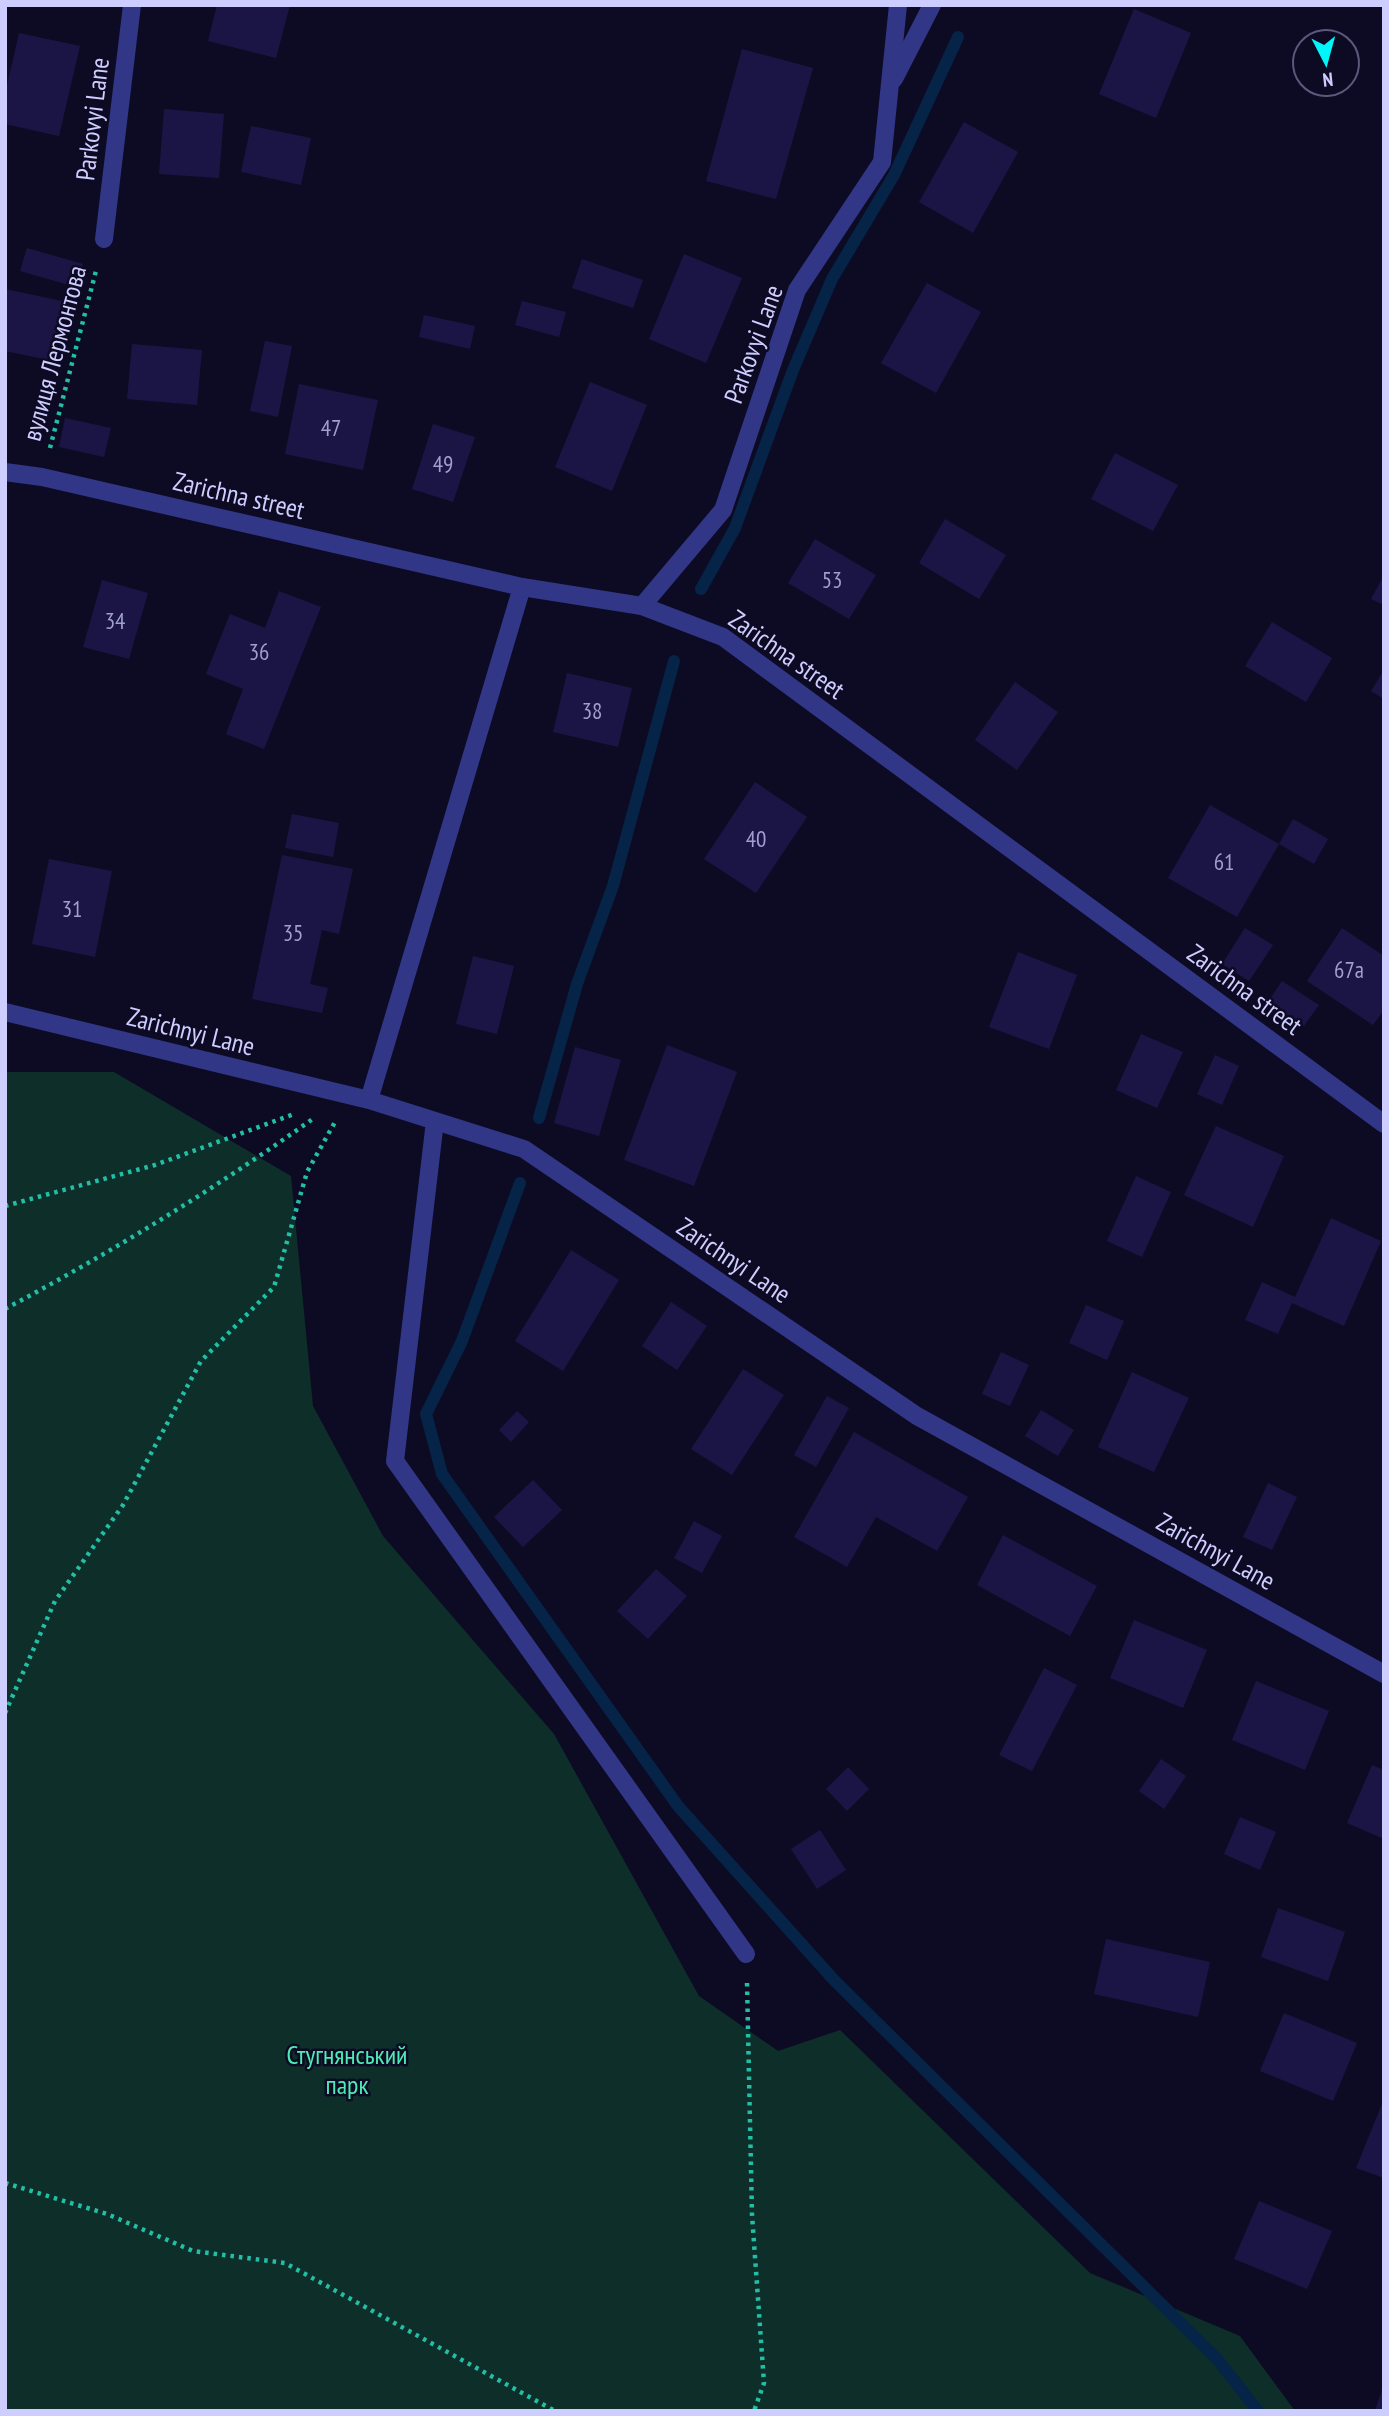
<svg xmlns="http://www.w3.org/2000/svg" width="1389" height="2416" viewBox="0 0 1389 2416" font-family="'PT Sans Narrow',sans-serif">
	<style>
		.green { fill: #0e2e2a }
		.lines { fill: none; stroke-linecap: round; stroke-linejoin: round }
		.stream { stroke: #062447; stroke-width: 12 }
		.building { fill: #1b1546 }
		.path { stroke: #22bfa7; stroke-width: 4.5; stroke-dasharray: 3.5 5; stroke-linecap: butt }
		.minor { stroke: #313687; stroke-width: 18 }
		.tertiary { stroke: #313687; stroke-width: 18 }
		.labels { text-anchor: middle; dominant-baseline: central; stroke-width: 5; stroke-linejoin: round; paint-order: stroke }
		.number-label { font-size: 23px; fill: #a19fd1 }
		.street-label { font-size: 26px; fill: #cecdff; stroke: #0d0b23 }
		.park-label { font-size: 26px; fill: #4debb5; stroke: #0d0b23 }
	</style>
	<rect width="100%" height="100%" fill="#0d0b23"/>
	<path class="green" d="M5 1072H114L291 1176 313 1406 383 1536 554 1734 699 1996 778 2051 840 2030 1090 2273 1240 2336 1295 2411H5Z"/>
	<g class="lines">
		<path class="stream" d="M701 589 735 528 793 370 832 279 894 175 958 37
			M539 1118 577 984 613 886 674 661
			M520 1183 462 1341 426 1414 442 1474 678 1806 833 1979 1217 2359 1258 2411"/>
	</g>
	<path class="building" d="M217 5H290L276 58 208 41Z
		M1134 9 1191 33 1156 118 1099 94Z
		M19 33 80 46 59 136 5 124V94Z
		M742 49 813 68 776 199 706 181Z
		M164 109 224 114 219 178 159 174Z
		M964 122 1018 152 973 233 919 202Z
		M251 126 311 138 301 185 241 172Z
		M27 248 83 264 76 287 20 271Z
		M684 254 742 278 706 363 649 339Z
		M582 259 643 280 633 308 572 288Z
		M927 283 981 312 936 393 881 363Z
		M5 289 67 302 54 361 5 351Z
		M522 301 566 312 559 337 515 325Z
		M424 315 475 326 470 349 419 337Z
		M265 341 292 346 278 417 250 411Z
		M132 344 202 350 197 405 127 399Z
		M590 382 647 405 612 491 555 467Z
		M299 384 378 400 363 470 285 454Z
		M65 418 111 428 104 457 59 447Z
		M433 424 475 437 453 502 412 489Z
		M1115 453 1178 485 1153 531 1091 499Z
		M945 519 1006 555 979 599 919 563Z
		M815 539 876 575 849 619 788 583Z
		M1384 575V605L1371 599Z
		M102 580 148 593 129 659 83 647Z
		M279 591 321 607 264 749 226 734 243 689 206 674 230 614 265 628Z
		M1272 622 1332 658 1306 702 1245 666Z
		M1384 670V699L1371 691Z
		M567 673 632 688 618 747 553 732Z
		M1015 682 1058 712 1017 770 975 740Z
		M755 782 807 817 756 893 704 859Z
		M1210 805 1279 844 1237 917 1168 878Z
		M292 814 339 823 333 857 285 848Z
		M1293 819 1328 839 1314 864 1279 844Z
		M282 855 353 869 339 934 322 930 310 984 328 988 322 1013 252 999Z
		M49 859 112 871 95 957 32 944Z
		M1245 928 1273 945 1249 981 1222 964Z
		M1342 928 1384 956V1010L1373 1025 1307 981Z
		M1018 952 1077 975 1049 1049 989 1027Z
		M473 956 514 966 497 1034 456 1024Z
		M1282 981 1319 1005 1304 1026 1268 1002Z
		M1141 1034 1183 1052 1157 1108 1116 1090Z
		M667 1045 737 1072 694 1186 624 1160Z
		M575 1047 621 1060 599 1136 554 1123Z
		M1215 1055 1239 1066 1222 1105 1197 1094Z
		M1216 1126 1284 1156 1253 1227 1184 1195Z
		M1136 1176 1171 1192 1142 1257 1107 1241Z
		M1331 1218 1381 1241 1344 1326 1292 1303 1278 1334 1245 1320 1262 1282 1295 1297Z
		M571 1250 619 1280 563 1371 515 1341Z
		M671 1302 707 1326 677 1370 642 1346Z
		M1086 1305 1124 1321 1107 1360 1069 1343Z
		M1001 1352 1029 1365 1010 1406 982 1394Z
		M743 1369 784 1395 732 1475 691 1449Z
		M1132 1372 1189 1398 1154 1472 1098 1447Z
		M827 1396 849 1408 816 1467 794 1455Z
		M1041 1410 1074 1430 1058 1456 1025 1436Z
		M517 1411 529 1422 511 1442 499 1430Z
		M854 1432 968 1497 937 1551 876 1517 847 1567 794 1537Z
		M533 1480 562 1510 523 1547 494 1517Z
		M1268 1483 1297 1497 1272 1550 1243 1537Z
		M694 1521 722 1536 702 1573 674 1558Z
		M1003 1535 1097 1586 1070 1636 977 1585Z
		M656 1569 687 1596 648 1639 617 1611Z
		M1134 1620 1207 1650 1183 1708 1110 1678Z
		M1044 1668 1077 1685 1032 1771 999 1755Z
		M1256 1681 1329 1711 1305 1770 1232 1740Z
		M1161 1759 1186 1776 1164 1809 1139 1791Z
		M1372 1765 1384 1770V1839L1347 1823Z
		M848 1767 869 1789 847 1811 826 1789Z
		M1240 1817 1276 1832 1260 1870 1224 1854Z
		M820 1830 846 1870 817 1889 791 1849Z
		M1278 1908 1345 1932 1328 1981 1261 1957Z
		M1106 1939 1210 1962 1198 2017 1094 1994Z
		M1284 2013 1357 2043 1333 2101 1260 2071Z
		M1384 2099V2178L1356 2168Z
		M1259 2201 1332 2231 1307 2289 1234 2259Z
		M1383 2386 1384 2411H1375Z"/>
	<g class="lines">
		<path class="path" d="M50 448 97 267
			M5 1206 155 1165 294 1114
			M5 1309C112 1252 216 1188 314 1118
			M5 1713 55 1601 123 1505 201 1361 274 1287 307 1172 335 1122
			M747 1983 752 2215 764 2383 754 2411
			M5 2183 107 2214 193 2251 285 2263 555 2411"/>
		<path class="minor" d="M894 79 932 5
			M104 239 132 5
			M642 606 723 510 797 290 882 162 898 5
			M5 1012 369 1100 524 1149 917 1416 1384 1674
			M369 1100 522 587
			M435 1121 395 1461 746 1954"/>
		<path class="tertiary" d="M5 472 42 477 522 587 642 606 723 637 1384 1124"/>
	</g>
	<g class="labels">
		<g class="number-label">
			<text x="331" y="427">47</text>
			<text x="443" y="463">49</text>
			<text x="832" y="579">53</text>
			<text x="115" y="620">34</text>
			<text x="259" y="651">36</text>
			<text x="592" y="710">38</text>
			<text x="756" y="838">40</text>
			<text x="1224" y="861">61</text>
			<text x="72" y="908">31</text>
			<text x="293" y="932">35</text>
			<text x="1349" y="969">67а</text>
		</g>
		<g class="street-label">
			<text transform="translate(92 119) rotate(-83)">Parkovyi Lane</text>
			<text transform="translate(753 344) rotate(-70)">Parkovyi Lane</text>
			<text transform="translate(54 353) rotate(-75)">вулиця Лермонтова</text>
			<text transform="translate(239 495) rotate(13)">Zarichna street</text>
			<text transform="translate(787 654) rotate(35)">Zarichna street</text>
			<text transform="translate(1245 989) rotate(36)">Zarichna street</text>
			<text transform="translate(191 1031) rotate(14)">Zarichnyi Lane</text>
			<text transform="translate(734 1260) rotate(34)">Zarichnyi Lane</text>
			<text transform="translate(1216 1551) rotate(29)">Zarichnyi Lane</text>
		</g>
		<g class="park-label">
			<text x="347" y="2054">Стугнянський<tspan x="347" dy="30">парк</tspan></text>
		</g>
	</g>
	<rect width="1389" height="2416" fill="none" stroke="#cecdff" stroke-width="14"/>
	<g transform="translate(1326 63) rotate(174)"><circle r="33" fill="#0d0b23" stroke="#5a597b" stroke-width="2"/>
	<path d="M0-5L12 26L0 18L-12 26Z" fill="#00f6f8"/>
	<text y="-10" font-size="19" font-weight="bold" text-anchor="middle" fill="#cecdff">N</text>
	</g>
</svg>
